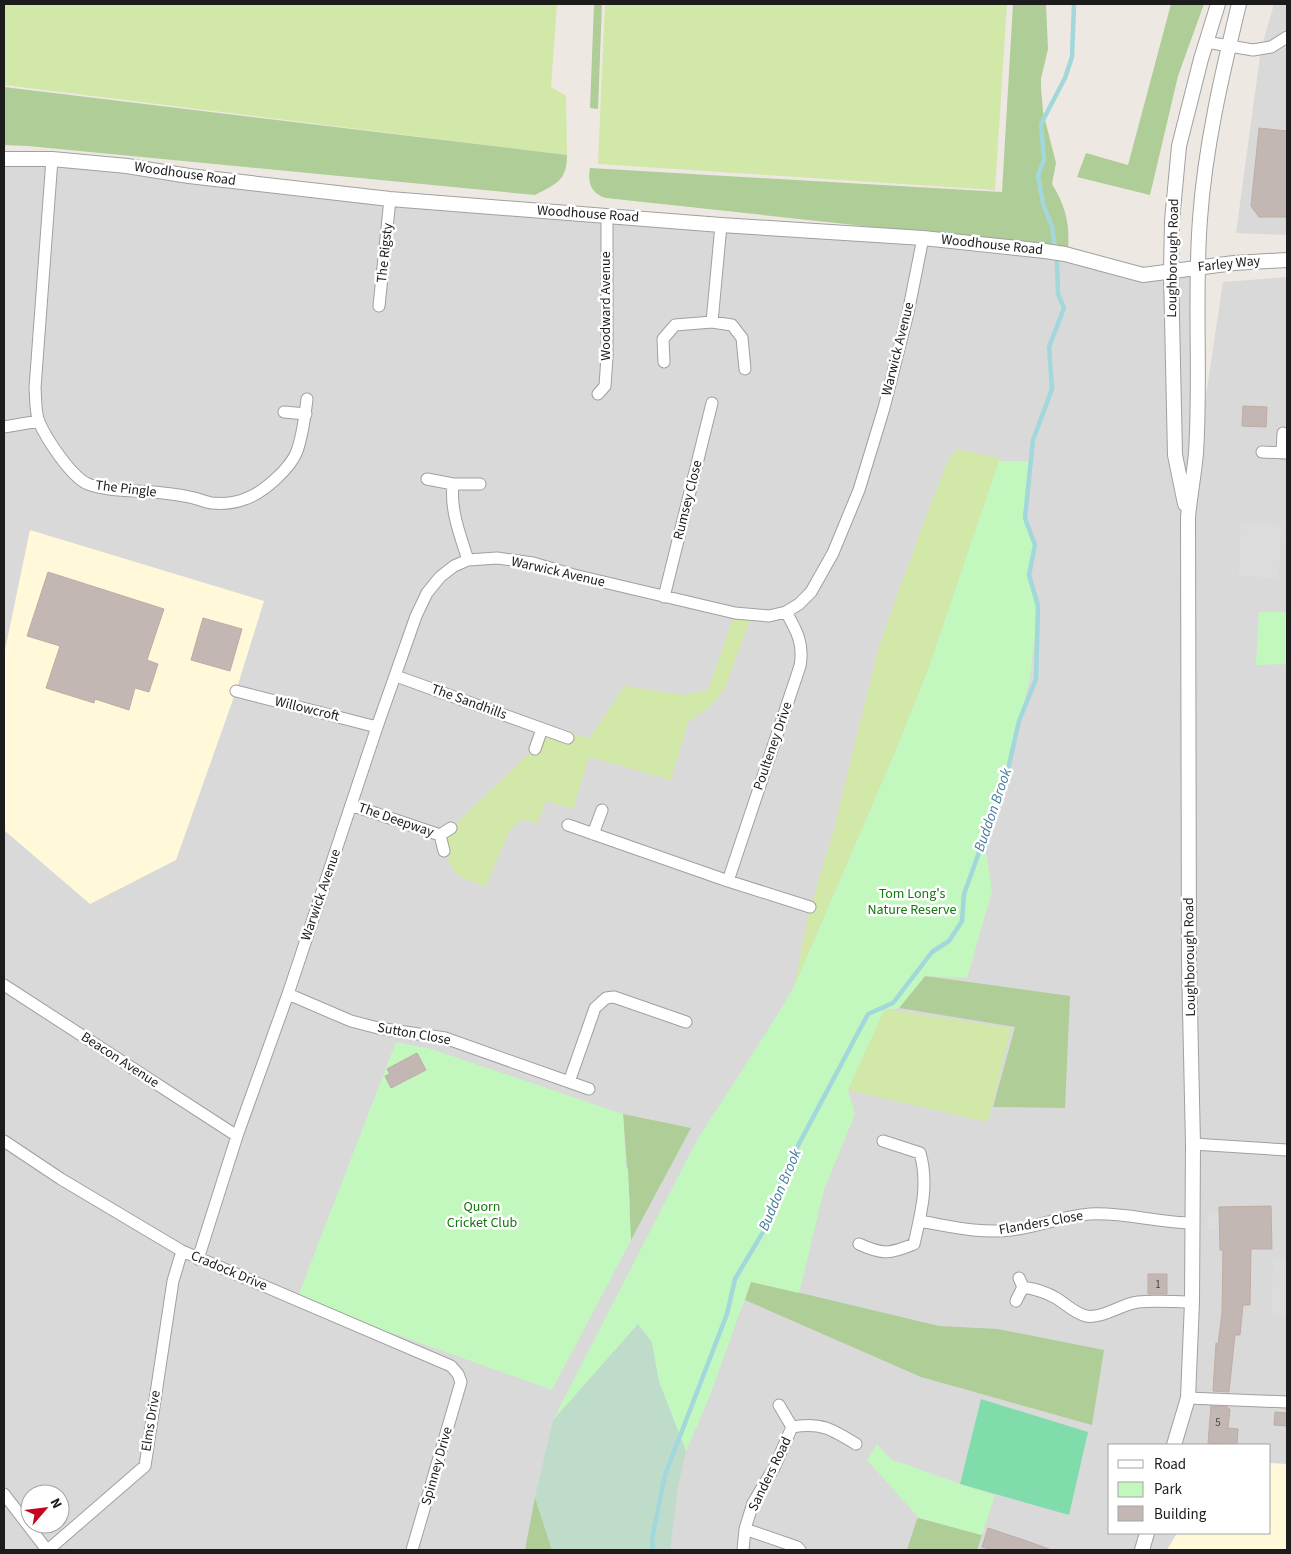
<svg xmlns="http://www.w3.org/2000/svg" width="1291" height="1554" viewBox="0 0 1291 1554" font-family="'Source Sans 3',sans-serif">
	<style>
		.residential { fill: #dad9d9; fill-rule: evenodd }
		.education { fill: #fff9da }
		.grass { fill: #d1e8a8 }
		.forest { fill: #afcd97 }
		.wetland { fill: #bfdcca }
		.park { fill: #c2f8be }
		.pitch { fill: #80ddab }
		.parking { fill: #dcdcdc }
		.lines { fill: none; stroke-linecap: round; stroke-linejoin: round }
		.stream { stroke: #a2d7db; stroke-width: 4.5 }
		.building { fill: #c2b7b2; stroke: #bfaca5 }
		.minor-casing { stroke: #a0a0a0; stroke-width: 13 }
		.tertiary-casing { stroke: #a0a0a0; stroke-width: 16 }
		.minor { stroke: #fff; stroke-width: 11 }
		.tertiary { stroke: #fff; stroke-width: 14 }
		.labels { text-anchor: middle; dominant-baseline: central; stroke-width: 5; stroke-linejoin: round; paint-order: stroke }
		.number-label { font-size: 11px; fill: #464342 }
		.street-label { font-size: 14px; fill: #1c1c1c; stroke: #fff }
		.park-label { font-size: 14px; fill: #13790c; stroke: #fff }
		.water-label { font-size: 15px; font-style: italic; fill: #447d9c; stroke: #fff }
	</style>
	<rect width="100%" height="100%" fill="#eee8e2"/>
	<path class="residential" d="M1274 4H1287V235L1236 233 1261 49Z
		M4 159 1045 251 1143 275 1197 267 1189 509 1223 282 1287 277V1550H4ZM1110 1445H1270V1533H1110ZM30 1494H60V1524H30Z"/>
	<path class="education" d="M30 530 264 601 236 691 176 860 90 904 4 830V655Z
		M1270 1463 1287 1464V1550H1167L1177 1533H1270Z"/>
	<path class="grass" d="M4 4H557L551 87 566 96 567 155 4 85Z
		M605 4H1007L995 190 598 164Z
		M956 449 1000 458 999 461 929 667 896 750 794 987 809 912 834 829 878 649 926 516 946 465Z
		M735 613 752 614 726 686 711 706 688 722 671 780 589 757 573 809 546 801 537 824 522 819 510 830 485 887 455 874 444 851 440 835 451 828 534 749 542 729 568 738 571 732 589 739 624 686 683 695 708 690Z
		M884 1009 1011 1028 988 1122 848 1090Z"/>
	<path class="forest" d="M594 4H602L598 109 590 108Z
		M1013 4H1046L1048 49 1041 79V88L1043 112 1056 163 1052 184C1066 207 1070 224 1068 251L1049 246 606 198C592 194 587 183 590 168L1002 192Z
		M1171 4H1204L1178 76 1150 195 1077 177 1086 153 1128 165Z
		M4 87 567 155C567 181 556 184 535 195L28 146 4 145Z
		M925 976 1070 996 1065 1108 993 1107 1015 1027 899 1008Z
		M623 1114 691 1128 631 1240 619 1236 630 1205Z
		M751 1281 939 1326 998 1329 1104 1350 1092 1425 921 1377 745 1300Z
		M535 1497 552 1550H525Z
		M919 1518 982 1535 977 1550H907L917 1519Z"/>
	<path class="wetland" d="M638 1324 652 1342 659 1381 686 1451 678 1487 670 1550H552L535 1497 553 1420Z"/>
	<path class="park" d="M999 461H1031L1026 510 1035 545 1029 575 1038 606 1030 678 1004 784 984 839 992 891 967 978 925 976 899 1008 884 1010 848 1090 855 1114 824 1190 799 1293 751 1282 709 1398 686 1451 659 1381 652 1342 638 1324 553 1420 697 1140 766 1033 794 987 896 750 929 667Z
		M1259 612H1287V664L1256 665Z
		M396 1042 431 1049 623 1114 626 1166 628 1169 631 1240 552 1390 398 1335 335 1317 297 1299Z
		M877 1444 891 1459 963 1485 995 1495 982 1535 919 1518 867 1460Z"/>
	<path class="pitch" d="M981 1399 1088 1432 1069 1515 960 1484Z"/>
	<path class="parking" d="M1241 523 1281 524 1279 578 1239 576Z
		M1208 1213H1218V1230H1208Z
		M1273 1259 1287 1260V1316L1272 1315Z"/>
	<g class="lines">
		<path class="stream" d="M653 1550 652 1539 665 1475 727 1314 735 1279 766 1227 784 1172 868 1014 893 1003 932 952 949 941 962 921 964 894 1006 778 1019 721 1036 679 1038 606 1029 575 1035 545 1025 518 1033 440 1052 389 1049 347 1064 308 1058 294 1057 263 1052 226 1043 204 1038 175 1044 160 1041 124 1065 78 1072 57 1074 4"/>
	</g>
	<path class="building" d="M1259 128 1287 131V217H1259L1251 206Z
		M1243 406 1267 407 1266 427 1242 426Z
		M48 572 164 609 147 660 158 664 149 692 135 688 129 710 95 699 94 703 46 688 60 646 27 636Z
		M203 618 242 629 230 671 191 660Z
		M417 1053 426 1070 391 1088 385 1076 390 1074 387 1069Z
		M1271 1206 1272 1249H1251L1250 1305H1243L1240 1335H1235L1229 1392 1213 1391 1216 1343 1218 1344 1222 1313 1223 1250H1220L1219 1207Z
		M1148 1274H1167V1294H1148Z
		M1211 1406 1228 1407V1409H1230L1228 1428 1238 1429 1237 1445 1208 1443Z
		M1275 1412 1287 1413V1426L1274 1425Z
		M988 1528 1024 1540 1049 1549V1550H993L982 1547Z"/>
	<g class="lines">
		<defs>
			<path id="minor" d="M1206 42 1253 50 1271 47 1287 37
				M52 159 35 388C36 399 35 412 39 422 46 438 71 477 88 484 107 492 141 490 163 493 172 494 181 495 189 497 197 498 204 502 212 503 222 504 235 503 245 499 263 493 291 468 297 451 303 434 305 416 307 399
				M379 306 390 199
				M712 322 721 225
				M664 362 663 339 675 325 712 322 732 325 742 338 745 369
				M598 394 605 386 607 357V216
				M284 412 306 414
				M4 427 39 421
				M1262 452 1287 453
				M1282 453 1283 433
				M427 479 453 484H480
				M453 484C450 510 460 535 468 560
				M664 597 712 403
				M396 676 568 738
				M236 691 377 727
				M535 749 542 729
				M351 805 440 835
				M568 825 728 881 810 907
				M593 834 602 810
				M444 851 440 835 451 828
				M728 881 800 666C804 644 797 631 786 612
				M4 985 237 1136
				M288 994 351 1021 378 1028 445 1038 589 1089
				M569 1082 595 1008 606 998 614 997 686 1022
				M4 1141 61 1179 182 1251 451 1366 458 1374 461 1382 412 1550
				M1193 1144 1287 1150
				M919 1221C949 1226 980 1234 1011 1230 1037 1227 1063 1216 1090 1214 1125 1212 1158 1223 1193 1223
				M859 1244C883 1255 890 1254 914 1244 921 1213 929 1184 920 1153L883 1141
				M198 1259 237 1136 288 994 377 727 416 616 427 593 440 577 454 566 468 560 497 558 533 563 574 575 735 613 769 616 786 612 799 604 811 592 833 553 859 490 884 408 908 313 923 238
				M1023 1287C1035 1289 1046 1292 1056 1298 1066 1304 1074 1313 1086 1316 1103 1319 1121 1304 1138 1302 1155 1300 1175 1302 1192 1302
				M1016 1301 1023 1287 1019 1278
				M1188 1398 1287 1402
				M792 1427C821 1422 832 1429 856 1444
				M4 1494 47 1550
				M745 1529 797 1547 800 1550
				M48 1550 145 1466 173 1281 182 1251
				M743 1550 745 1529 753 1503 774 1468 792 1427 779 1405"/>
			<path id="tertiary" d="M4 159H52L127 166 189 176 390 199 721 225 923 238 1045 251 1065 254 1143 275 1234 263 1287 260
				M1185 504 1175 455 1171 272 1172 221 1179 146 1201 59 1218 4
				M1174 1445 1188 1398 1192 1302 1193 1144 1189 963 1188 517C1190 496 1194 475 1196 453 1201 375 1194 297 1200 219 1205 147 1222 74 1239 4
				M1142 1550 1147 1533"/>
		</defs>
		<use href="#minor" class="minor-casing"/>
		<use href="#tertiary" class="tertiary-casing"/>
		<use href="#minor" class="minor"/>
		<use href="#tertiary" class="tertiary"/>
	</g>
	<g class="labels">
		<g class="number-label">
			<text x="1158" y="1284">1</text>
			<text x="1218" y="1422">5</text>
		</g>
		<g class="street-label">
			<text transform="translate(185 174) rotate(8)">Woodhouse Road</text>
			<text transform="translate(588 214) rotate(4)">Woodhouse Road</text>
			<text transform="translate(992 245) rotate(6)">Woodhouse Road</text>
			<text transform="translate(385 253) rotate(-84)">The Rigsty</text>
			<text transform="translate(1173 258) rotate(-89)">Loughborough Road</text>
			<text transform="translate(1229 264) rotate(-6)">Farley Way</text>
			<text transform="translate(606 306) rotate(-90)">Woodward Avenue</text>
			<text transform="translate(898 349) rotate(-76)">Warwick Avenue</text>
			<text transform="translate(126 489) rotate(7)">The Pingle</text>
			<text transform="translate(688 500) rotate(-76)">Rumsey Close</text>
			<text transform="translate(558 572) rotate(13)">Warwick Avenue</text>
			<text transform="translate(469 702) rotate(20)">The Sandhills</text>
			<text transform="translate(307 709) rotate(14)">Willowcroft</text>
			<text transform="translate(773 746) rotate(-71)">Poulteney Drive</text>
			<text transform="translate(396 820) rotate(19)">The Deepway</text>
			<text transform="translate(321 895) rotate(-71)">Warwick Avenue</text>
			<text transform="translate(1190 957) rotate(-91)">Loughborough Road</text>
			<text transform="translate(414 1034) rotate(10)">Sutton Close</text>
			<text transform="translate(120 1060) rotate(33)">Beacon Avenue</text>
			<text transform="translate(1041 1223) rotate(-10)">Flanders Close</text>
			<text transform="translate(229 1271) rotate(23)">Cradock Drive</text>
			<text transform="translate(151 1421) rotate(-81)">Elms Drive</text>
			<text transform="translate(437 1466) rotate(-74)">Spinney Drive</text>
			<text transform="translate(770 1474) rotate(-64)">Sanders Road</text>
		</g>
		<g class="park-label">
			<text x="912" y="894">Tom Long's<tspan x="912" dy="16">Nature Reserve</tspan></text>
			<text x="482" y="1207">Quorn<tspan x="482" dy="16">Cricket Club</tspan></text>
		</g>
		<g class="water-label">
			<text transform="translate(993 810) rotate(-71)">Buddon Brook</text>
			<text transform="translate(780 1190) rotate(-67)">Buddon Brook</text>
		</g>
	</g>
	<rect width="1291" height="1554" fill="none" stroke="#1c1c1c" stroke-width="10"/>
	<rect x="1108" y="1444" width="162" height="90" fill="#ffffff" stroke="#a4a4a4"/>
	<rect x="1118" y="1460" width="25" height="8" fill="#ffffff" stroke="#a4a4a4"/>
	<text x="1154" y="1469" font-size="15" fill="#1c1c1c">Road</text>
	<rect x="1118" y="1482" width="25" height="15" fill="#c2f8be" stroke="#a4a4a4"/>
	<text x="1154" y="1494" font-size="15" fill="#1c1c1c">Park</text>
	<rect x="1118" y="1506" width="25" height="15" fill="#c2b7b2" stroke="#a4a4a4"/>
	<text x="1154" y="1519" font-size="15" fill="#1c1c1c">Building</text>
	<g transform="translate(45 1509) rotate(62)"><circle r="24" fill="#ffffff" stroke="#a4a4a4"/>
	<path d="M0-4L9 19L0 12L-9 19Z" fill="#c70220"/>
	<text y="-8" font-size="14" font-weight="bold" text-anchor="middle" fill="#1c1c1c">N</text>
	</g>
</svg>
